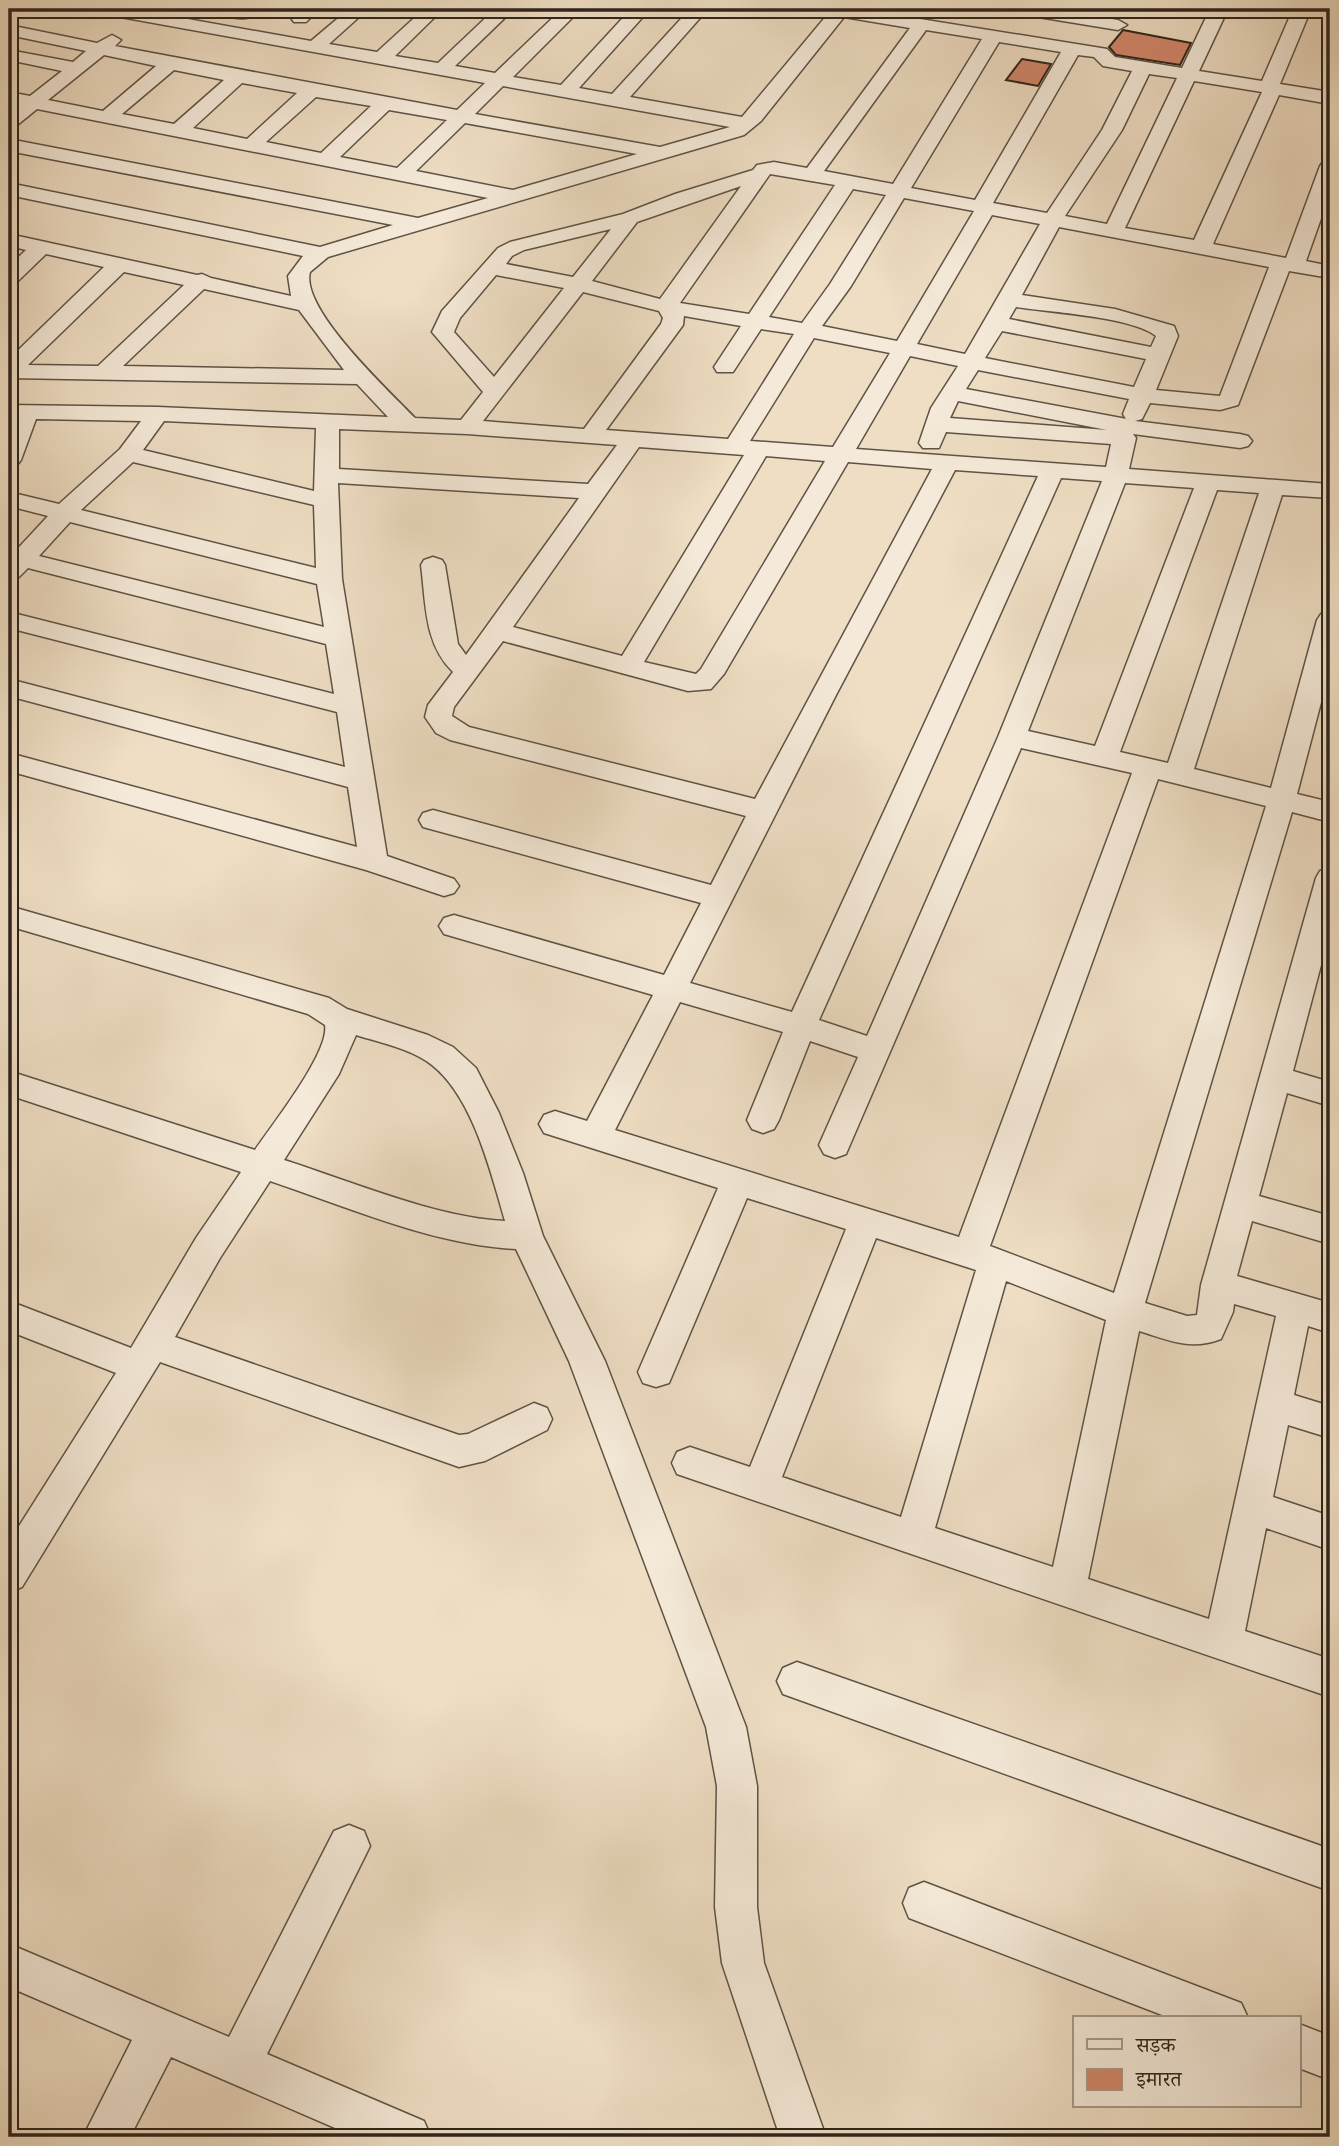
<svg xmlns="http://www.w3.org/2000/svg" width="1339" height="2146" viewBox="0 0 1339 2146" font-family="Alegreya,'Noto Serif Devanagari',serif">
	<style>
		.building { fill: #d1876a; stroke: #2d251b; stroke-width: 2 }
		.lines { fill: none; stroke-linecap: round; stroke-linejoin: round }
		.minor-casing { stroke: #5e5345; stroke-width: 3 }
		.minor { fill: #f5ead9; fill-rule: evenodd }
	</style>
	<rect width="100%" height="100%" fill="#efdec4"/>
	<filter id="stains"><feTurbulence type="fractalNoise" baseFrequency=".00286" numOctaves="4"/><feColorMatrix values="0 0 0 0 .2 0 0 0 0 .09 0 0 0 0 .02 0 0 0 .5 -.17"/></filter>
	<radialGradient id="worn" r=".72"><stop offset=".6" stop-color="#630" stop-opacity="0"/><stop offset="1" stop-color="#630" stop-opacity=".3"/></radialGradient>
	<path class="building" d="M1123 30 1191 43 1180 65 1116 55 1109 47Z
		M1022 59 1051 64 1038 86 1006 80Z"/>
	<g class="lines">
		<defs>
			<path id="minor" d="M95 9H132L311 41 349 9H368L329 44 377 52 424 9H443L395 56 438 63 495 9H514L455 66 495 73 562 9H581L513 77 561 85 631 9H650L579 88 612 94 690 9H708L630 97 742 117 832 9H858L1101 48 1107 49 1115 57 1182 68 1210 9H1228L1199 71 1262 81 1293 9H1311L1280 84 1330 92V104L1279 95 1213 244 1286 258 1320 166 1323 162 1330 160V193L1306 261 1330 266V278L1289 271 1238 405 1220 410 1150 403 1142 419 1135 421 1240 434 1248 436 1252 441 1248 446 1240 448 1133 434 1136 438 1129 469 1330 484V498L1282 495 1194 769 1271 788 1317 620 1321 614 1330 612V668L1297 794 1330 802V822L1292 812 1145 1303 1187 1316 1197 1315 1201 1285 1316 878 1320 871 1330 868V931L1293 1071 1330 1082V1106L1287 1093 1259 1196 1330 1216V1244L1252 1221 1237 1276 1330 1303V1333L1308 1326 1294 1395 1330 1406V1438L1288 1425 1273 1497 1330 1516V1550L1266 1528 1245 1631 1330 1659V1697L677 1474 672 1463 677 1452 690 1447 750 1467 846 1229 747 1198 669 1383 656 1387 643 1383 638 1372 718 1188 544 1133 539 1124 544 1115 555 1111 587 1121 653 995 444 934 439 926 444 918 454 915 664 975 701 903 423 827 419 820 423 813 433 810 711 885 746 816 450 740 436 733 425 717 428 705 453 672C424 644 426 604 421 565L424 560 433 557 442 560 445 565 458 644 466 655 579 498 338 483 342 579 387 856 454 879 459 886 454 893 444 896 366 870 9 771V753L357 847 348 787 9 696V679L345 767 337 712 9 628V612L334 694 326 644 28 568 19 577 9 579V558L48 516 9 506V492L59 504 120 449 141 421 36 419 21 460 17 465 9 467V430L13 419H9V405L158 407 388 417 357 384 9 378V359L104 267 46 254 17 282 9 283V266L26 250 9 246V234L197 275 202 274 211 278 291 296 288 276 303 256 9 195V183L320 247 393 225 9 151V139L418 218 488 198 37 109 16 126 9 128V113L18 105 9 104V92L30 96 62 71 9 60V50L73 62 86 51 9 35V25L97 43 112 35 121 40 115 46 457 110 485 83 104 14ZM844 17 910 28 807 168 774 162 757 165 753 170 675 194 623 214 510 242 498 248 442 311 432 332 483 392 461 420 415 418C390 392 300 309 310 272L328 257 744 135 761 121ZM926 30 982 39 893 184 824 171ZM999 42 1061 52 975 200 911 188ZM104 55 156 66 103 111 48 100ZM1078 55 1094 57 1103 66 1132 71 1102 130 1047 213 993 203ZM174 70 224 80 174 124 122 114ZM1149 74 1177 78 1107 224 1065 216 1122 130ZM1194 81 1262 92 1194 240 1125 228ZM242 83 297 93 247 139 193 128ZM503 86 730 127 660 147 475 114ZM316 97 371 106 321 153 266 142ZM389 110 447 120 397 168 340 157ZM465 123 637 154 513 190 416 171ZM770 174 835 185 749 314 680 303ZM741 186 660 299 592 281 637 222ZM853 189 886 195 830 284 802 323 769 317ZM904 198 974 211 897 341 822 326 851 286ZM992 215 1040 224 965 354 917 344ZM1059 227 1269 267 1220 396 1156 390 1178 336 1174 326 1115 309 1022 295ZM611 229 573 277 506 264 512 256 524 250ZM124 272 184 285 98 366 28 365ZM496 275 564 288 494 377 454 332 460 318ZM204 289 299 310 344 370 123 366ZM583 292 659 311 663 318 661 324 584 429 483 421ZM1016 307C1049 312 1133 317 1156 336L1151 347 1009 319ZM684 316 741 326 714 367 717 372H733L761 329 794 334 728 439 606 430 683 325ZM1002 331 1146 359 1134 387 985 358ZM814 338 890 353 833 447 750 441ZM910 356 958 366 931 408 919 443 923 448H939L946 432 1111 444 1106 467 856 449ZM978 370 1129 399 1123 414 1126 419 1132 420 966 389ZM958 401 1107 430 950 418ZM164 421 316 428 314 491 143 450ZM339 429 467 434 617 445 588 484 339 469ZM639 447 744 455 622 656 513 627ZM766 456 825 461 701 669 696 674 644 662ZM133 462 314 505 316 568 81 510ZM848 462 932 469 755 799 469 727 452 716 454 707 503 641 688 691 711 689 724 674ZM955 470 1038 476 792 1012 690 983 836 695ZM1061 478 1102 481 998 737 867 1036 819 1020ZM1125 483 1194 488 1095 746 1028 731ZM1217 490 1259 493 1168 763 1120 752ZM70 522 317 584 324 627 39 556ZM1021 748 1132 773 959 1237 615 1130 680 1002 783 1032 747 1120 752 1129 763 1133 774 1129 779 1120 810 1041 858 1057 819 1145 824 1154 835 1158 846 1154ZM1158 779 1266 806 1114 1293 990 1246ZM876 1238 976 1270 901 1517 782 1477ZM1006 1281 1106 1320 1053 1567 935 1528ZM1234 1304 1276 1316 1209 1619 1088 1579 1139 1331C1169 1340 1190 1351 1221 1339L1233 1312Z
				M208 9H268C253 24 229 17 211 13Z
				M300 9H320L306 22H294L291 18Z
				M1011 9H1051L1118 20 1127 25 1118 30 1020 14Z
				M9 906 329 998 347 1009 428 1035 453 1047 476 1068 499 1113 523 1173 543 1236 605 1361 746 1727 757 1786V1907L764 1963 826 2137H780L722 1963 715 1907 717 1786 706 1727 569 1361 516 1249C433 1245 348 1207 270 1181L220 1258 175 1337 459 1435 468 1434 534 1403 547 1408 552 1419 547 1430 485 1461 459 1467 160 1362 22 1587 9 1592V1542L116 1373 9 1331V1301L131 1348 196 1238 241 1172 9 1095V1071L255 1150C271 1126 330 1052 325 1025L308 1014 9 926ZM356 1035C381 1043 412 1049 432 1065 473 1097 491 1173 505 1221 437 1218 350 1181 284 1160L339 1074Z
				M797 1662 1330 1849V1891L783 1694 777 1681 783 1668Z
				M349 1825 364 1831 370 1846 267 2054 424 2121 431 2137H356L171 2057 130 2137H83L132 2040 9 1987V1944L229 2037 334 1831Z
				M924 1882 1241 2003 1248 2018H1170L909 1918 903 1903 909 1888Z
				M1299 2024 1330 2036V2080L1299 2068Z"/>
		</defs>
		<use href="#minor" class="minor-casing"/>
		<use href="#minor" class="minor"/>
	</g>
	<rect width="1339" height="2146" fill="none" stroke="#efdec4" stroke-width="35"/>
	<rect x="10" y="10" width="1318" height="2125" fill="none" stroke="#2d251b" stroke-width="3.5"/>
	<rect x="18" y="18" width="1304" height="2111" fill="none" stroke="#2d251b" stroke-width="2"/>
	<rect x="1073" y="2016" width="228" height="91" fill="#f5ead9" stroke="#a59b8d" stroke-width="2"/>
	<rect x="1087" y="2039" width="35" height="10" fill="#f5ead9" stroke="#a59b8d" stroke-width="2"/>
	<text x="1136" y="2052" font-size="21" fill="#2d251b">सड़क</text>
	<rect x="1087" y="2069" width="35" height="21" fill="#d1876a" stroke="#a59b8d" stroke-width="2"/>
	<text x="1136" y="2086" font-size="21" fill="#2d251b">इमारत</text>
	<rect width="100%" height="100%" filter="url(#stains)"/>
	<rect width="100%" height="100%" fill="url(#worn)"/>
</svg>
